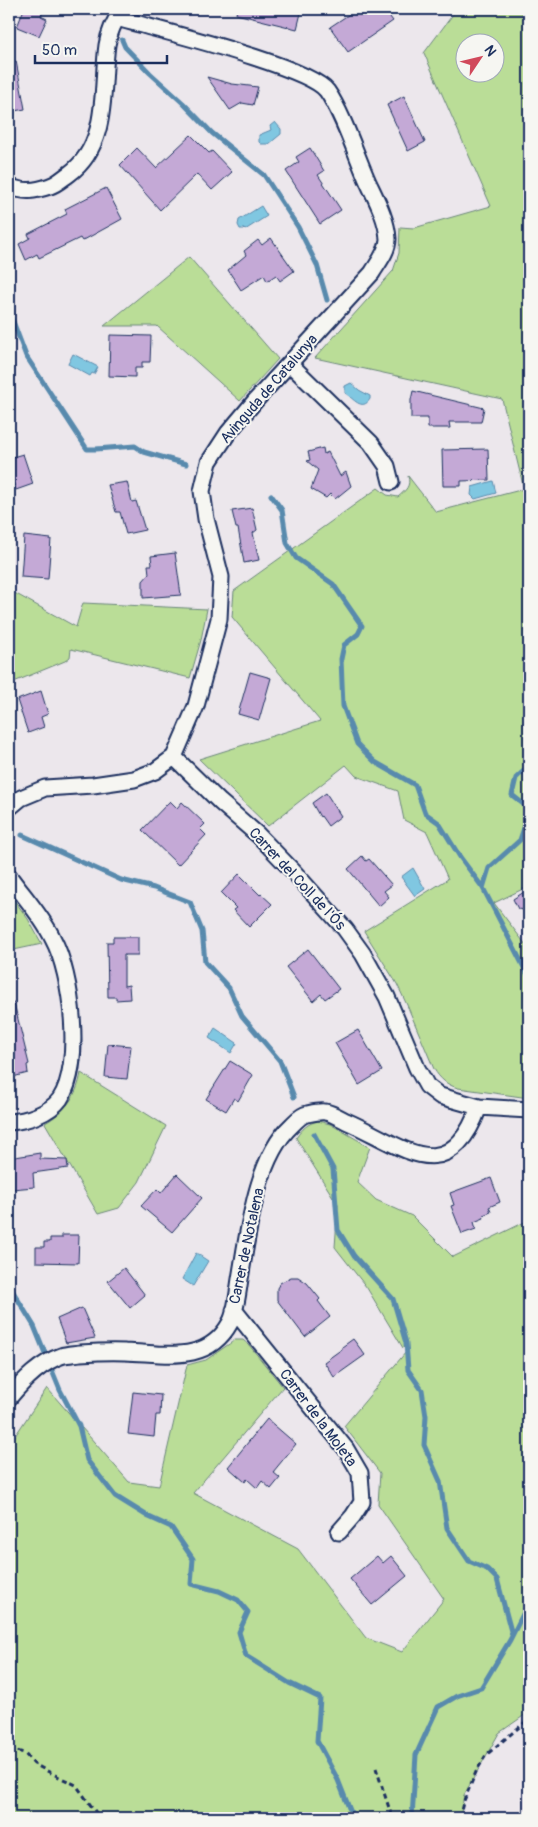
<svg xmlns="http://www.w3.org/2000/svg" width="538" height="1827" viewBox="0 0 538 1827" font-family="Pangolin,sans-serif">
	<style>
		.green { fill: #badd97; stroke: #6a867a; fill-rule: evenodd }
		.water { fill: #80c7e1; stroke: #588aad }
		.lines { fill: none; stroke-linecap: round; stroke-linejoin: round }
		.stream { stroke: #588aad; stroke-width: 5 }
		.building { fill: #c4a9d6; stroke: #1b2f5e }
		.street-casing { stroke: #1b2f5e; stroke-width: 19 }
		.path { stroke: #1b2f5e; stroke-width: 3; stroke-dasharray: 5 4; stroke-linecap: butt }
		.street { stroke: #f6f6f2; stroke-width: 15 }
		.labels { text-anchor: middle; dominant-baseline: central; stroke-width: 4; stroke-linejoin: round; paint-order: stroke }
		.street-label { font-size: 15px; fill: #1b2f5e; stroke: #f6f6f2 }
	</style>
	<rect width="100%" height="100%" fill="#ece7ec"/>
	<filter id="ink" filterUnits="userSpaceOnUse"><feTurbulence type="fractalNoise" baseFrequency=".02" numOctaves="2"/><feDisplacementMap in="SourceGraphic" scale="10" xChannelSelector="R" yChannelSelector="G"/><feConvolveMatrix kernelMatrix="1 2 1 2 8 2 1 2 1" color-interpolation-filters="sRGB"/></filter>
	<g filter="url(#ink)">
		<path class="green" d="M457 9H529V886L494 903 529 949V1098L458 1088C447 1085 440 1079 434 1069L407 1005 397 984 364 931 448 879 427 832 404 820 398 791 356 776 346 765 268 826 199 759 320 721 232 617 234 591 378 488 387 495 398 497C406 490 411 486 408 476L436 512 524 489 502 399 315 358 393 271 399 253 400 227 414 228 491 206 424 53ZM496 42V72H466V42Z
			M189 257 278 359 240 401 157 326H104Z
			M9 590 76 627 83 603 207 609 201 640 190 678 71 649 70 657 65 661 9 684Z
			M9 893 28 919 42 944 9 951Z
			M81 1073 166 1126 139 1182 119 1208 98 1214 45 1123C65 1112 77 1096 81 1073Z
			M318 1121 330 1124 370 1147 357 1182 376 1200 412 1216 453 1257 529 1220V1712L499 1733 464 1795 460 1818H9V1445L47 1388 129 1482 159 1486 187 1365 206 1360 235 1340H243L249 1345 283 1387 193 1493 298 1549 366 1638 402 1652 444 1599 378 1504 380 1473 344 1426 406 1352 405 1346 403 1348 367 1288 335 1247 338 1205 296 1138C302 1129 308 1123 318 1121Z"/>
		<path class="water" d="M275 122 281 129V134L269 144H261L259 142V135L271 130 270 126Z
			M261 206 267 216 245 230 244 229H240L238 225 239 220Z
			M73 354 98 367 94 374 92 373 90 376 68 364Z
			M351 383 359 390 370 396V399C362 412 353 398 345 393V386Z
			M493 481 496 493 475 499 471 495 472 487Z
			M413 868 425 889 415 896 401 877Z
			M215 1028 237 1043 231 1053 209 1038Z
			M196 1253 208 1261 193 1286 182 1279Z"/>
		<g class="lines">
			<path class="stream" d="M122 40 125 47 150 73 183 103 212 133 264 175 298 227 317 265 327 300
				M9 311 26 356 87 449H96L135 446 144 452 186 464
				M271 495 282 510 287 543 296 558 333 584 362 626 358 634 344 645 341 659 343 706 357 744 375 762 415 785 425 813 439 823 460 857 483 888
				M529 766 516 778 512 795 527 807 525 825 520 840 489 868 483 888 529 977
				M22 835 121 880 154 888 190 902 202 931 205 962 229 988 242 1016 280 1061 294 1097
				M314 1134 333 1169 338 1230 354 1256 393 1299 406 1343 408 1370 422 1390 426 1416 424 1445 440 1481 447 1528 469 1561 487 1569 497 1579 512 1635
				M9 1285 34 1326 60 1390 79 1426 87 1460 115 1496 149 1517 171 1527 193 1559 191 1584 219 1591 238 1600 248 1612 239 1632 246 1656 289 1683 320 1698 317 1741 338 1780 353 1818
				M529 1547 528 1548 529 1584
				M412 1818 416 1755 438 1707 457 1696 481 1688 510 1640 525 1610 529 1587"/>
		</g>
		<path class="building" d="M24 9H45L41 16 47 19 39 36 17 27Z
			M237 9H302L297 29 236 14Z
			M357 9H384L393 21 348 52 330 27Z
			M16 61 25 109 9 112V62Z
			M207 77 232 84 258 87 253 105 242 103 230 110Z
			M404 96 425 142 408 151 387 105Z
			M191 135 209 153 212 151 232 172 212 190 197 174 160 210 120 165 137 148 156 168Z
			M310 148 324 171 318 175 341 210 320 224 286 171 299 162 296 157Z
			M106 188 122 219 82 241 80 238 39 258 37 254 26 260 19 244 30 238 28 234 67 214 65 209Z
			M271 238 294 271 280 281 276 275 267 281 264 275 241 290 228 270 246 255 244 251 258 240 262 245Z
			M110 335 151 336 150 362H142V368H135V377L109 376Z
			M413 391 484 408 481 422H449L450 428H428V418H411V400Z
			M323 448 324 454 328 452 340 476 346 472 351 486 335 499 330 494 326 498 311 489 318 470 307 461 310 460 308 452Z
			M488 449 489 480 461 481V486H443L442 450Z
			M23 454 33 484 16 490 13 481 9 482V458Z
			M127 482 132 502 136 501 145 530 126 534 120 512H116L108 485Z
			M252 508 257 530 253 533 259 560 244 563 238 528H236L232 511Z
			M24 536 51 539 48 579 21 577Z
			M175 553 181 595 143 598V581L149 574 148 565H152L151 556Z
			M250 672 271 678 259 720 238 714Z
			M41 691 48 714 41 717 44 727 28 733 17 700Z
			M326 793 341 816 328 826 321 816 320 817 312 803Z
			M170 801 177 808 182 802 205 824 200 829 206 835 178 865 142 830Z
			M362 856 366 861 369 859 392 885 384 891 389 897 379 906 348 869Z
			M239 874 260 895 261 894 272 904 249 927 233 910 236 908 221 893Z
			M529 889V911L518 909 513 899Z
			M113 937H138V955H124V986L129 985 130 999 116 1000V997H108L107 942H113Z
			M308 949 339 989 325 999 321 994 313 1001 286 967Z
			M14 1003 29 1064 27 1065 28 1073 9 1078V1004Z
			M358 1030 382 1071 359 1085 335 1043Z
			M108 1044 131 1046 127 1079 105 1077Z
			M230 1061 253 1075 238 1101 234 1098 226 1111 206 1099Z
			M40 1153V1159L67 1160 68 1168 33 1173 34 1187 12 1189 11 1180H9V1158Z
			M177 1174 202 1198 172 1232 141 1206 157 1189 161 1193Z
			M491 1178 500 1202 489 1207 491 1212 483 1215 484 1218 474 1222 476 1229 462 1234 451 1206 454 1205 450 1193Z
			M62 1235H79L78 1263 36 1262V1247H44V1242H50V1238H62Z
			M124 1268 145 1295 130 1308 108 1281Z
			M291 1277H298L307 1283 320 1299 318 1301 330 1317 305 1337 277 1300V1288L280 1283Z
			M82 1308 95 1338 66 1343 57 1319Z
			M353 1339 365 1355 334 1377 324 1362 342 1349V1347Z
			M133 1392 161 1395 160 1415H156L154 1437 128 1434Z
			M267 1419 296 1444 273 1472 280 1478 271 1489 262 1481 257 1488 247 1479 245 1482 228 1467Z
			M377 1556 383 1563 391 1556 407 1576 372 1605 350 1579Z"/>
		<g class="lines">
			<defs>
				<path id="street" d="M9 186C24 193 35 191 50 186 57 184 63 178 69 174 110 144 101 88 107 45 109 32 115 20 122 10
					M290 364 371 443 387 466 391 482
					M174 757 220 802 258 835 293 871 345 929 363 954 387 997 417 1068 427 1086 440 1096 479 1107 529 1110
					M9 808 21 798 45 788 93 785 134 779 155 771 174 757 196 706 219 619 221 577 206 519 202 491 209 462 228 433 255 401 372 273C378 263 388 251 388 239 387 219 376 199 368 182 356 155 343 114 327 91 309 66 154 29 117 18
					M9 876C24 897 42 916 53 939 72 974 83 1065 60 1099 49 1114 26 1121 9 1122
					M234 1310 346 1449 360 1473 362 1502 353 1516 339 1532
					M9 1398C23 1381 40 1363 61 1356 67 1354 74 1354 80 1353 95 1352 110 1351 125 1352 164 1353 207 1365 230 1323 236 1313 238 1291 240 1279 248 1233 256 1158 292 1125 296 1121 301 1115 307 1114 312 1113 320 1111 325 1112 332 1113 340 1118 346 1121 402 1145 448 1192 479 1107"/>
			</defs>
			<use href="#street" class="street-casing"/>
			<path class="path" d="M9 1749 24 1753 34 1764 51 1773 76 1785 100 1818
				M376 1768 391 1814 390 1818
				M459 1818 463 1803 476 1772 486 1755 529 1719"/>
			<use href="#street" class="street"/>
		</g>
	</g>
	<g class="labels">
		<g class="street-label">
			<text transform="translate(269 389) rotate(-49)">Avinguda de Catalunya</text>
			<text transform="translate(297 879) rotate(47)">Carrer del Coll de l'Ós</text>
			<text transform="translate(247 1246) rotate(-78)">Carrer de Notalena</text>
			<text transform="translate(318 1418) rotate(53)">Carrer de la Moleta</text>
		</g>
	</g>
	<rect width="538" height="1827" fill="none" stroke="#f6f6f2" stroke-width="30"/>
	<rect x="15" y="15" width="508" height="1797" fill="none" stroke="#1b2f5e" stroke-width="2" filter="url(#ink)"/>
	<g transform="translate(480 58) rotate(55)"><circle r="24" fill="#f6f6f2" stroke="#9ea6b7"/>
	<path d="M0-4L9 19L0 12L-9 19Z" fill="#d1495b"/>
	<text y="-8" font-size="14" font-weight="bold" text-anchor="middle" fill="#1b2f5e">N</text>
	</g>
	<path d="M35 55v8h132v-8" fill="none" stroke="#1b2f5e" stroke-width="2.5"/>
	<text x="42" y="55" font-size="15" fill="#1b2f5e" stroke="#f6f6f2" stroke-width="4" paint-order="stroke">50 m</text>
</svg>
